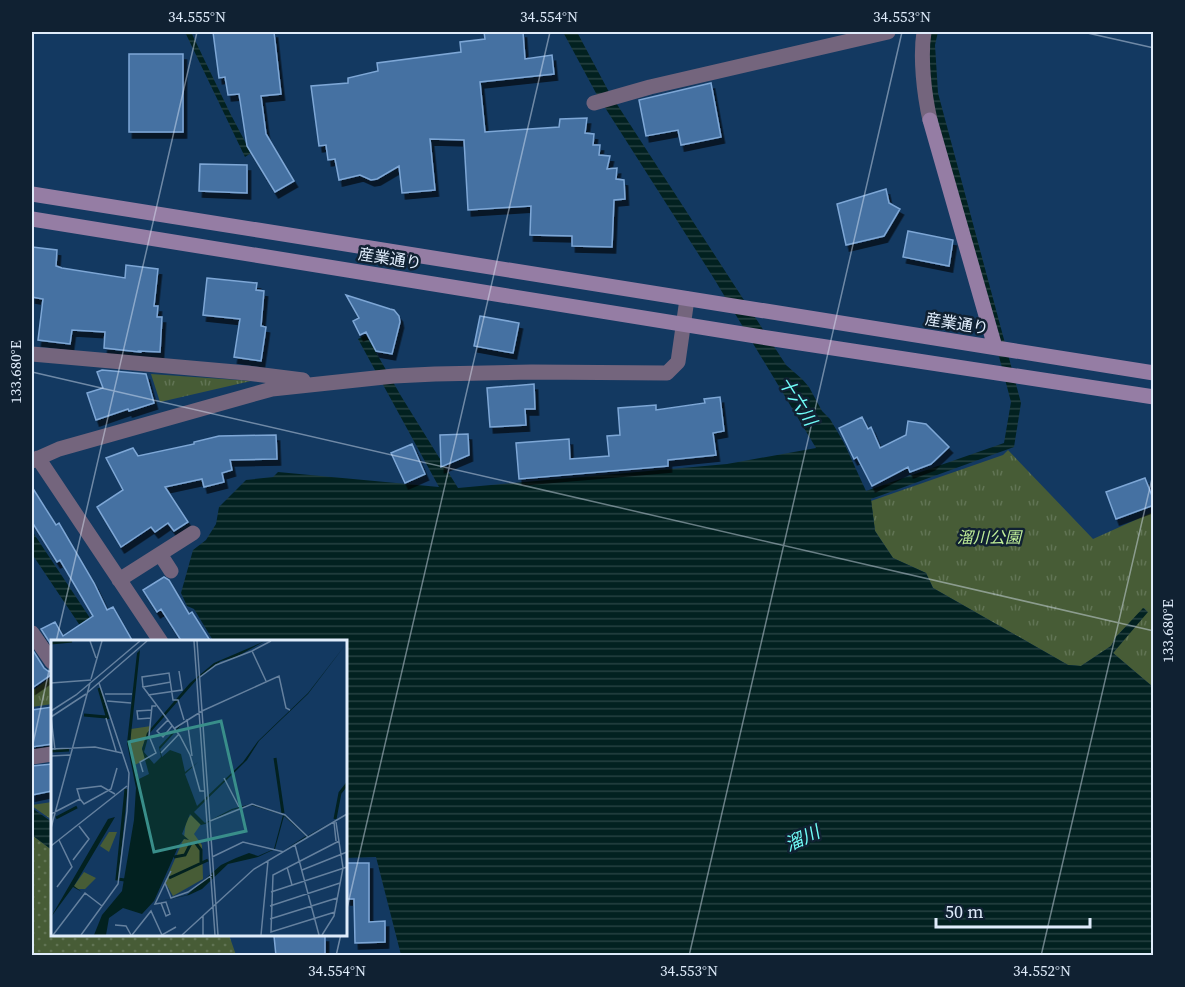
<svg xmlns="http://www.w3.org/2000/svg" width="1185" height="987" viewBox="0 0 1185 987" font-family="'Source Serif 4','Noto Sans JP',serif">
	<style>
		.grass { fill: url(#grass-dots) }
		.park { fill: url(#park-tufts) }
		.water { fill: url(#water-rules) }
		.building { fill: #4471a2; stroke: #7ea7d6; stroke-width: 1.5; filter: url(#shadow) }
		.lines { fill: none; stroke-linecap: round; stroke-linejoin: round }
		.street { stroke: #74657d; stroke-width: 15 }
		.secondary { stroke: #957da4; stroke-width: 15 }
		.ticks { fill: none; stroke: #dfecfb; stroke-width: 1.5; stroke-opacity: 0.45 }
		.labels { text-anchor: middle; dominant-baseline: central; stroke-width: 5; stroke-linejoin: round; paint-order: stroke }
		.street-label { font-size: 16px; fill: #dfecfb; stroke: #102132 }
		.park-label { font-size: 16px; font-style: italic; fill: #c0ef99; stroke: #102132 }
		.water-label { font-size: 18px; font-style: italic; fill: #70fdf8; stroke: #102132 }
		.inset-river { fill: none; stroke: #022120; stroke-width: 3 }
		.inset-road { fill: none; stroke: #65819f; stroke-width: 1.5 }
		.view { fill: #398e8a; fill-opacity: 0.15; stroke: #398e8a; stroke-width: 3 }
		.inset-edge { fill: none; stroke: #dfecfb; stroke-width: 3 }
		.neatline { fill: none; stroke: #dfecfb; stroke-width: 2 }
		.ticks-label { font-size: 15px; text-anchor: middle; fill: #dfecfb }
	</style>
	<defs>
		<pattern id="grass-dots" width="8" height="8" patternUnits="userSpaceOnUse" patternTransform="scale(1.5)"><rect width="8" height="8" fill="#475c36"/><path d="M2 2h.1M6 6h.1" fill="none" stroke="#617454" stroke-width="1.8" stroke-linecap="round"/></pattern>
		<pattern id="park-tufts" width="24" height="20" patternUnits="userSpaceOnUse" patternTransform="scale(1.5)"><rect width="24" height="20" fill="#475c36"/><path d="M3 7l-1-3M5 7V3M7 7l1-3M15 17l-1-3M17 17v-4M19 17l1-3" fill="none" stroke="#617454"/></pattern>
		<pattern id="water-rules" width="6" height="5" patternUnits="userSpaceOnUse" patternTransform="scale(1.5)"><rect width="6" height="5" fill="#022120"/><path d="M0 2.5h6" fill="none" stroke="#264141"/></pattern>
		<filter id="shadow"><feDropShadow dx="3.5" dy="6" stdDeviation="0" flood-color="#0009"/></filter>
	</defs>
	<rect width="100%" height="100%" fill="#133961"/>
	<path class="grass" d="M32 835 52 850V934L229 935 236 955H32Z"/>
	<path class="park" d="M151 374 251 381 160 402Z
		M1008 450 1093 539 1153 512V687L1113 653 1147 612 1144 608 1116 637 1111 646 1081 666 1068 665 933 588 926 573 893 558 875 531 871 501 1003 455Z
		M52 677V704L32 707V691Z
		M52 802V820L32 806V805Z"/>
	<path class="water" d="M185 32H191L230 113 251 153 245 157Z
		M563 32H577L609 92 786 365 802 379 809 387 822 411 830 419 844 443 866 491 1004 443 1011 402 930 94 928 32H938L935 45 938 93 1021 403 1014 447 871 499 875 531 893 558 926 573 933 588 1068 665 1081 666 1111 646 1116 637 1143 608 1148 612 1113 653 1153 687V955H401L376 857 345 858V642H214L194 609 187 606 181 593 193 550 206 540 216 524 219 507 246 480 273 477 278 472 439 487 358 339 366 335 401 396 458 488 727 464 816 448 713 277 597 95Z
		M32 531 106 642H91L32 554Z
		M32 808 52 822V850L32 835Z"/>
	<path class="building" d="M213 32H274L281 94 261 96 266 134 294 181 275 192 247 146 239 94 228 95 225 77 219 78Z
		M484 32H523L525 59 552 55 554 74 480 82 485 132 559 127 560 119 587 118 585 133 594 134 593 145H600L599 155 610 156 607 169 617 168 616 179 624 180 625 199 614 200 612 247 572 246V236L530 235 531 206 468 210 464 140 430 139 435 190 402 193 399 166 377 179 371 180 360 175 339 180 335 159 328 160 326 145 319 146 311 86 348 83V78L378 71 377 63 461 52 460 42 485 39Z
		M129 54H183V132H129Z
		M711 83 721 137 681 145 678 130 646 136 639 100Z
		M200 164 247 165V193L199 191Z
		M886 189 889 203 900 209 884 236 846 245 837 204Z
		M908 231 953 240 949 266 903 257Z
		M32 247 57 250 56 266 62 268 125 278 126 265 158 269 154 306H158L157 317H162L160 352 139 351 140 352 104 348 105 332 72 330 70 344 38 340 43 299 32 297Z
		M207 278 257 283 256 290 264 291 261 326 266 327 261 361 234 357 240 319 203 315Z
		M346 295 390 309 394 310 399 316 400 322 392 354 376 351 366 332 360 335 353 321 359 318Z
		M480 316 519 323 513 353 474 346Z
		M102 370 146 374 154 403 129 411 128 409 96 420 87 393 103 388 97 372Z
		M534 384 535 409H525L526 425 490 427 487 388Z
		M720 397 724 431 713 433 716 455 668 460V466L519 479 516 443 569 439 570 459 609 456 607 436 620 435 618 408 656 405V410L705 403 704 399Z
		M862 417 868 429 871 427 880 448 906 435 908 421 926 424 949 447 931 464 910 472 908 467 872 486 857 457 854 459 839 428Z
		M468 434 469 455 441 467 440 435Z
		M276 435 277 459 230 460 232 470 222 473 224 482 204 487 202 479 165 487 188 522 174 531 168 523 155 532 151 527 121 547 97 507 123 490 106 458 133 448 138 456 194 444V442L219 436Z
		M412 444 425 474 405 483 391 453Z
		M1145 478 1154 501V505L1116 519 1106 492Z
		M32 487 56 525 59 523 94 583 107 610 113 607 133 642H52V646L41 629 55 622 63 636 93 616 60 560 57 562 32 522Z
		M164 577 169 580 189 614 192 612 211 642H182L161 609 157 612 143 590Z
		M32 649 44 668 48 671 52 672V674L32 688Z
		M52 707V744L32 747V710Z
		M52 764V791L32 795V766Z
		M347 863H369V922L385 921V942L355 943 354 899H347Z
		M299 935 300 936H325V956H276L274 936Z"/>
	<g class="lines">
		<path class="street" d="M924 32C920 57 924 94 930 120
			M594 103 650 87 888 32
			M32 354 247 373 303 380
			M38 458 161 642
			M32 461 59 449 272 389 394 376 435 374 532 372 667 373 678 362 687 299
			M160 554 171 571
			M119 580 193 533
			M32 633 52 662
			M32 757 52 754"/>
		<path class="secondary" d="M930 120 995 347
			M32 194 1154 373
			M32 219 774 339 1154 397"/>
	</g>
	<path class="ticks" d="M1083 32 1154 48M32 372 1154 631M56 642 197 32M32 748 52 657M345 917 550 32M336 956 341 934M689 956 902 32M1041 956 1154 470"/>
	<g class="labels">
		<g class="street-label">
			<text transform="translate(390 258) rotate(9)">産業通り</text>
			<text transform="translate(957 323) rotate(9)">産業通り</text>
		</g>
		<g class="park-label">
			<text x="989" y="537">溜川公園</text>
		</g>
		<g class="water-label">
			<text transform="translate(798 401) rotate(58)">十六川</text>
			<text transform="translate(802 838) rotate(-25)">溜川</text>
		</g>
	</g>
	<g transform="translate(51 640)">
		<rect width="296" height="296" fill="#133961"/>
		<path d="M100 86 91 108 95 119 84 125 79 109 80 89Z" fill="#475c36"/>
		<path d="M142 173 150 184 143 194 151 205 152 239 122 256 114 242 133 198 135 180ZM33 232 45 238 34 249H27L22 247Z" fill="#475c36"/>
		<path d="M58 192H66L58 212 49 206Z" fill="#475c36"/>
		<path d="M214 1 185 17 170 21 148 37 98 94 93 112 103 124 110 117 108 107 124 90 133 82 109 109 111 117 119 110 130 114 134 132 147 122 134 134 146 166 192 122 207 101 257 53 295 4 257 54 208 101 196 120 143 172 154 183 181 169 200 164 234 175 256 196 286 179 233 210 255 196 233 176 224 209 207 217 177 224 151 249 138 255 105 262 136 255 170 225 185 218 198 213 207 216 223 209 232 175 200 165 181 170 154 184 150 185 139 174 131 194 138 200 133 199 128 205 103 261 91 274 72 268 58 278 55 295H43L51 275 71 251 83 180 85 148 76 103 86 13 89 10 79 104 88 139 98 134 91 109 96 93 139 43 163 23ZM64 177 23 246 31 252 22 247 0 277 57 179Z" fill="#022120"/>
		<path class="inset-river" d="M0 3 21 1M48 48 57 79M33 75 55 77M0 111 18 110M224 118 232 173M5 178 26 167M284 179 289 153 296 144M144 202 150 210V222M123 217 134 215 140 203M118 238 157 220M74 240 66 239 75 149"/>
		<path class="inset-road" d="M39 1 45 18M143 1 164 295M146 1 167 295M201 11 220 1M149 37 165 25 201 11 215 41M40 39 51 1M120 42 92 47 129 96 139 115 149 151H154M0 43 40 40M92 47 91 37 118 33 122 60H127L133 80M36 53 96 1M54 54H81M97 55 131 50 128 31M56 61 80 63M0 71 25 55 89 1M0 77 35 54M0 77 4 110M55 78 65 111M100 78 87 79 86 71 101 70M136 79 141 116M117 80 106 91 112 97 121 86M124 88 151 71 228 36 235 68 239 70M0 109 44 107 71 113M110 113 128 94M0 116 19 115M92 132 89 122 105 113 98 96 101 66H105M173 138 188 167M29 159 33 164 60 149 66 128M0 174 29 159 26 149 50 146 64 154M159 181 201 164 234 175 257 197M283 182 285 201M0 188 39 43M244 205 268 295M0 206 76 146M161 217 192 202 233 212M22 220 38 199 28 186M236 227 241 245M251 230 296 212M120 231 114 243 120 258 137 252 161 235M6 247 21 227 8 200M220 252 296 227M110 263 115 276 119 274 115 262 110 263 104 264 114 243M219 266 289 243M284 272 220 292 222 235 288 201M152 276V295M219 279 286 258M64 285 75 286 80 295M2 295 34 253 51 266M30 295 67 244 76 171 78 133 48 43M81 295 100 271 111 295 125 287M131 295 203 229 296 174M210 295 217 221M271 295 283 276 292 228 285 182"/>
		<path class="view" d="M170 81 195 191 103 212 78 102Z"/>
		<rect width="296" height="296" class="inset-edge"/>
	</g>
	<rect width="1185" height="987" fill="none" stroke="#102132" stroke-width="66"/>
	<path d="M936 918v9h154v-9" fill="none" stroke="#dfecfb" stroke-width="3"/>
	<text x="945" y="918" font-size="18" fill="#dfecfb" stroke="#102132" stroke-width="4.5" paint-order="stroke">50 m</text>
	<rect x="33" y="33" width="1119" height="921" class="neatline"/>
	<g class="ticks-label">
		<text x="197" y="22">34.555°N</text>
		<text x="549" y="22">34.554°N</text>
		<text x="902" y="22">34.553°N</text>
		<text transform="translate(16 372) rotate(-90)" y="5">133.680°E</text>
		<text transform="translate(1168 631) rotate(-90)" y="5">133.680°E</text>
		<text x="337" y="976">34.554°N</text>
		<text x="689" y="976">34.553°N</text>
		<text x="1042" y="976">34.552°N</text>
	</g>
</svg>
